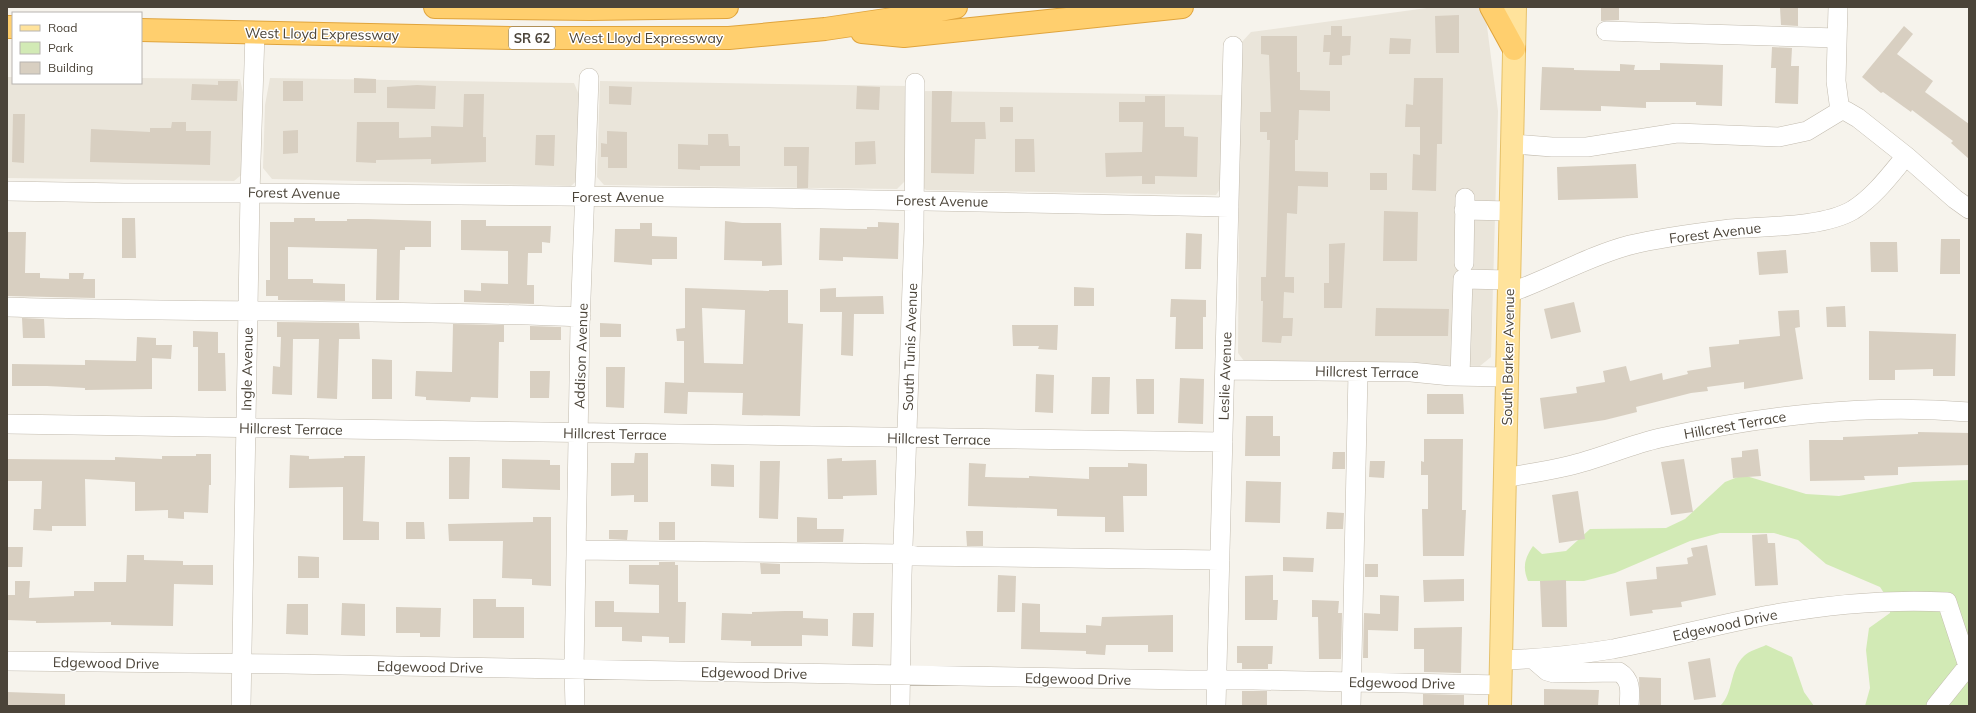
<svg xmlns="http://www.w3.org/2000/svg" width="1976" height="713" viewBox="0 0 1976 713" font-family="Mulish,sans-serif">
	<style>
		.residential { fill: #eae5da }
		.green { fill: #d2eab5 }
		.building { fill: #d8cfc1; fill-rule: evenodd }
		.lines { fill: none; stroke-linecap: round; stroke-linejoin: round }
		.minor-casing { stroke: #c2bbae; stroke-width: 20 }
		.major-casing { stroke: #e6c16a; stroke-width: 24 }
		.highway-casing { stroke: #e0a43c; stroke-width: 24 }
		.minor { stroke: #fff; stroke-width: 19 }
		.major { stroke: #ffe39c; stroke-width: 22 }
		.highway { stroke: #ffcf6e; stroke-width: 22 }
		.labels { text-anchor: middle; dominant-baseline: central; stroke-width: 3; stroke-linejoin: round; paint-order: stroke }
		.shield { fill: #fff; stroke: #817c74; stroke-width: 1 }
		.shield-label { font-size: 13px; font-weight: bold; fill: #4b4439 }
		.street-label { font-size: 14px; fill: #4b4439; stroke: #fff }
	</style>
	<rect width="100%" height="100%" fill="#f6f3ec"/>
	<path class="residential" d="M1434 7H1481L1485 11 1498 111 1491 357 1480 366 1244 361 1238 353 1240 44 1251 32Z
		M7 77H13V83H141V78L240 79 248 115 245 172 234 181 7 178Z
		M270 78 574 83 582 102 580 178 571 186 272 179 263 168 265 105Z
		M600 81 908 86 906 180 897 189 604 185 597 177Z
		M921 91 1224 95 1222 186 1216 195 926 190 919 184Z"/>
	<path class="green" d="M1743 475 1806 494 1839 496 1913 482 1969 480V706H1865L1870 688 1866 650 1869 628 1890 613V602L1880 587 1826 564 1798 540 1774 533H1720L1690 541 1615 573 1584 581H1528C1522 567 1525 558 1533 546L1542 554 1566 551 1590 529 1666 528 1685 519 1725 482Z
		M1766 645 1792 657 1804 692 1814 706H1720C1734 693 1729 670 1744 656 1749 651 1760 648 1766 645Z"/>
	<path class="building" d="M1601 7H1619V20L1601 21Z
		M1780 8H1798V26L1781 25Z
		M1459 15V53H1436L1435 16Z
		M1331 26H1342V36H1351L1350 55 1342 56V65H1329L1330 52H1323L1324 35H1331Z
		M1904 26 1913 34 1897 54 1933 81 1925 92 1969 124V159L1951 143 1953 141 1912 110 1911 112 1883 92 1881 93 1862 77Z
		M1261 36H1297V72H1300V90L1330 91V111L1299 110 1298 140H1295V171L1328 172V187L1298 186 1297 214 1287 213 1285 277H1294V293L1284 292 1283 318H1293L1292 336H1282L1281 343 1262 342 1263 301H1261V277H1266L1270 140H1267V132H1260V112H1271L1269 55 1261 54Z
		M1390 38 1411 39 1410 54H1389Z
		M1772 47 1792 48 1791 66H1799L1798 104 1775 103 1776 68H1771Z
		M1660 63 1723 65 1722 106 1696 105V102H1646V108L1601 106V111L1540 110 1542 67 1574 68V70L1620 71V64L1635 65 1634 70H1660Z
		M354 78 376 79V93H354Z
		M1414 78H1443L1442 144H1437L1436 191 1412 190 1413 154 1420 155V127H1405L1406 104 1413 105Z
		M218 81H238L237 101 191 100 192 84 218 85Z
		M283 81H303V101H283Z
		M417 85 436 86 435 109 387 108V87Z
		M609 86 632 87 631 105 609 104Z
		M857 86 880 87 879 110 856 109Z
		M932 91H952L951 122H985L986 139H975L974 174 931 173Z
		M464 94H484L483 137H486V162L431 164V159L376 160V163L356 162 357 122H399V138L431 137V126L463 127Z
		M1145 96H1165V127H1184V136L1198 137 1197 177 1155 176V184H1142V176L1106 177 1105 153 1142 152 1143 122H1119V102H1145Z
		M1000 107H1013V122H1000Z
		M13 114H25L24 163 12 162Z
		M172 122H186V131H211L210 165 90 162 91 129 150 132V128H171Z
		M298 130V153L283 154V131Z
		M607 131 627 132V168H608V157H601V143L607 144Z
		M708 134H728L729 146H740V166H700V170L678 169V144L708 145Z
		M536 135H555L554 166 535 165Z
		M1015 139H1034L1035 172H1015Z
		M875 141 876 164 855 165V142Z
		M784 147H809L808 188H797V166H784Z
		M1636 164 1638 198 1558 200 1557 167Z
		M1370 173H1387V190H1370Z
		M1384 211 1418 212 1417 261H1383Z
		M122 218H135L136 258H122Z
		M294 218H315V221H347V219H368L431 221V247H405V250H400L399 300H376L377 249 288 247V279H313V283L345 284V301L278 300V296H266V280H270V222H294Z
		M461 220H486V226H551L550 243 542 242V253H528L527 285H534V304L464 302V290L481 291V283L508 284V251L461 250Z
		M725 221 742 223H781L782 265 762 266V261L724 260Z
		M878 222 899 223 898 259 843 257V261L819 260 820 228 867 229V227H878Z
		M640 223H652V236L677 237V259H652V265L614 262 615 229H640Z
		M7 232H26L25 273H40V278L69 279V273H84L83 279H95V298L7 296Z
		M1186 233 1202 234 1201 269H1185Z
		M1941 239H1960V274H1940Z
		M1870 242H1897L1898 272H1871Z
		M1345 243 1342 308H1324V283H1329V244Z
		M1786 250 1788 273 1759 275 1757 252Z
		M1074 287 1094 288V306H1074Z
		M685 288 769 291V290H788V323L803 324 800 416 742 415 743 393 688 392 687 414 664 413 665 382 684 383V341H677L676 329 685 328ZM702 308 745 310 743 364 704 363Z
		M836 288V297L883 296 884 314H854L853 356 841 355 842 312H820V289Z
		M1171 299 1206 300V317H1203V349H1175L1176 317H1170Z
		M1574 302 1581 332 1551 339 1544 309Z
		M1845 306 1846 327H1827L1826 307Z
		M1376 308 1449 309 1448 336H1375Z
		M1799 310 1800 327 1795 328 1803 379 1744 389V382L1707 387 1708 391 1691 393 1636 407 1637 412 1605 420 1544 429 1540 398 1577 393 1576 387 1605 382 1603 371 1626 366 1630 381 1662 373 1663 380 1688 374 1687 371 1711 367 1709 347 1739 344V340L1780 336 1778 311Z
		M22 318 44 319 45 338H23Z
		M277 322 359 323 360 339H339L337 399 317 398 319 339H293L292 395 272 394 273 366 280 367 281 337H277Z
		M600 323 621 324V337H600Z
		M453 324 504 325V342H499L498 398 471 397 470 402 426 400V397L415 396 416 371 452 372Z
		M1012 325H1058L1057 350 1038 349 1039 346H1013Z
		M530 326 561 327V340H530Z
		M193 331 218 332V353H225L226 391H198V347H193Z
		M1869 331 1956 334 1955 376H1933V369L1895 370V380H1869Z
		M137 337 156 338V345H172L171 359 152 358V389L85 390V388L47 386H12V364L85 365V360L136 361Z
		M372 359 392 360V399H372Z
		M606 367H625L624 408 606 407Z
		M530 371H550L549 398H530Z
		M1036 374 1054 375 1053 413 1035 412Z
		M1092 377H1110L1109 414H1091Z
		M1180 378 1204 379 1203 424 1178 423Z
		M1136 379H1154V414H1137Z
		M1427 394H1463L1464 414H1427Z
		M1246 416H1273V436H1280V456H1245Z
		M1918 432 1969 433V465L1898 467V475L1864 476 1865 480 1810 481 1809 440H1843V437L1918 434Z
		M1424 439H1463L1462 510H1466L1464 556H1423L1422 509H1428V475H1421V461L1424 462Z
		M1758 449 1761 476 1733 478 1731 458 1742 457V451Z
		M1333 452H1345V469H1332Z
		M635 453H648V502H634V495L611 496V463H634Z
		M196 454H211V485H209L208 513 184 512V519L168 518V510L135 511V482L85 479 86 526H52V531L33 530 34 509H41L42 481H7V459L115 460V457L162 459V456H196Z
		M290 455 309 456V459L344 458V456H365L363 521 379 522V540H343V487L289 488Z
		M449 457H470L469 499H449Z
		M842 458V461L876 460 877 495 843 496V499H828L827 459Z
		M502 459 550 460V465H560V490L502 488Z
		M1684 459 1693 512 1671 515 1661 462Z
		M760 461H780L778 519 759 518Z
		M1370 461H1385L1384 478 1369 477Z
		M969 463 986 464 985 477 1029 478V476L1089 479V467H1128V463L1147 464V496H1123L1124 532H1105V517L1057 516V509L968 506Z
		M711 464 734 465V487L711 486Z
		M1246 481 1281 482 1280 523 1245 522Z
		M1578 491 1585 539 1559 543 1552 495Z
		M1327 512 1344 513 1343 529H1326Z
		M533 517H551V586L532 585V579L502 578 503 541H449L448 524 533 522Z
		M797 517 817 518V529H844L843 542H797Z
		M406 522H424L425 539H406Z
		M659 522H675V540H659Z
		M609 530H628L627 540 609 539Z
		M966 531H983V546H967Z
		M1767 534 1768 543H1775L1778 585 1755 586 1752 535Z
		M1707 545 1716 595 1681 602 1682 607 1652 610 1653 613 1630 616 1626 582 1657 579 1656 567 1688 564 1687 558 1693 556 1691 548Z
		M7 547H23L22 567H7Z
		M127 555H144V560L183 561V565H213V585L174 584 173 626 111 625V622L36 623V621L7 620V595H15V581H30L29 598 74 596V591H94V582H126Z
		M298 556 319 557V578H298Z
		M1283 557 1314 558 1313 572 1283 571Z
		M659 562H675V565H678V602H686L685 643H669V637L642 636V642L622 641V627H595V601H614V612L659 613V585L629 584V565H659Z
		M760 563 780 564V574H761Z
		M1365 564H1378V577H1365Z
		M998 575 1016 576 1015 612H997Z
		M1273 575V600H1278L1277 620H1245V576Z
		M1464 579V601L1424 602 1423 580Z
		M1566 580 1567 627H1542L1540 581Z
		M1380 595 1399 596 1398 631 1368 630V658H1363L1364 613 1380 614Z
		M473 599H496V607H524V638H473Z
		M1312 600 1339 601 1338 613H1342L1341 659H1319L1318 617H1312Z
		M342 603 365 604V636L341 635Z
		M1022 603 1040 604V632L1086 633V625L1101 626 1102 617 1173 615V652H1148V645H1106L1105 655 1086 654V651L1021 649Z
		M287 604H308V635L286 634Z
		M396 607 441 608 440 637H420V633H396Z
		M785 611H803V618L828 619V636L802 635V646H751V641L721 640 722 613 752 614V612Z
		M853 613H874L873 647 852 646Z
		M1462 627 1461 673 1424 672V649H1414V628Z
		M1237 646H1273L1272 664H1268V669H1242V663H1237Z
		M1710 658 1716 697 1694 700 1688 662Z
		M1639 677 1661 678V706H1640Z
		M1544 689 1599 690 1598 706H1544Z
		M1242 691H1267V706L1242 705Z
		M7 692 65 694V706H7Z
		M1423 694 1464 695V706H1423Z"/>
	<g class="lines">
		<defs>
			<path id="minor" d="M1838 7 1836 81 1840 111
				M1606 31 1837 38
				M1513 144 1552 147H1587L1677 133 1779 137 1807 131 1840 111H1846L1858 118 1906 156 1955 199 1969 209
				M7 191 124 193H250L769 198 1229 207
				M1464 210 1511 211
				M1464 263 1465 198
				M1509 293C1550 279 1588 256 1630 245 1662 237 1696 233 1729 229 1764 226 1823 228 1853 210 1875 196 1890 175 1906 156
				M7 307C198 313 390 309 581 317
				M1226 370 1411 372 1451 376 1507 377
				M1460 376 1463 279 1510 280
				M7 424 1223 442
				M1505 478C1526 474 1547 471 1568 466 1599 459 1629 445 1660 438 1762 416 1865 403 1969 412
				M577 550 902 554 916 556 1220 560
				M1533 659 1547 671 1554 673 1619 672C1632 680 1630 692 1629 706
				M1501 660C1538 659 1576 655 1613 649 1667 639 1721 623 1775 614 1832 604 1889 599 1947 602L1968 666 1936 706
				M7 661 286 664 1188 680H1253L1501 685
				M241 706 250 193 255 32
				M575 706 574 670 580 325 589 78
				M900 706 902 575 914 229 915 83
				M1216 706 1233 46
				M1351 706 1358 372"/>
			<path id="major" d="M1500 706 1515 7"/>
			<path id="highway" d="M435 7 590 9 727 7
				M1491 7 1514 49
				M7 27H13
				M141 30 511 38H729L825 29 899 18 956 7
				M862 32 904 36 1182 7"/>
		</defs>
		<use href="#minor" class="minor-casing"/>
		<use href="#major" class="major-casing"/>
		<use href="#highway" class="highway-casing"/>
		<use href="#minor" class="minor"/>
		<use href="#major" class="major"/>
		<use href="#highway" class="highway"/>
	</g>
	<g class="labels">
		<rect class="shield" x="509" y="27" width="46" height="22" rx="3"/>
		<g class="shield-label">
			<text x="532" y="38">SR 62</text>
		</g>
		<g class="street-label">
			<text transform="translate(322 34) rotate(1)">West Lloyd Expressway</text>
			<text x="646" y="38">West Lloyd Expressway</text>
			<text transform="translate(294 193) rotate(1)">Forest Avenue</text>
			<text x="618" y="197">Forest Avenue</text>
			<text transform="translate(942 201) rotate(1)">Forest Avenue</text>
			<text transform="translate(1715 233) rotate(-7)">Forest Avenue</text>
			<text transform="translate(910 347) rotate(-88)">South Tunis Avenue</text>
			<text transform="translate(581 356) rotate(-88)">Addison Avenue</text>
			<text transform="translate(1508 357) rotate(-89)">South Barker Avenue</text>
			<text transform="translate(247 369) rotate(-89)">Ingle Avenue</text>
			<text transform="translate(1367 372) rotate(1)">Hillcrest Terrace</text>
			<text transform="translate(1225 376) rotate(-88)">Leslie Avenue</text>
			<text transform="translate(1735 425) rotate(-10)">Hillcrest Terrace</text>
			<text transform="translate(291 429) rotate(1)">Hillcrest Terrace</text>
			<text transform="translate(615 434) rotate(1)">Hillcrest Terrace</text>
			<text transform="translate(939 439) rotate(1)">Hillcrest Terrace</text>
			<text transform="translate(1725 625) rotate(-12)">Edgewood Drive</text>
			<text transform="translate(106 663) rotate(1)">Edgewood Drive</text>
			<text transform="translate(430 667) rotate(1)">Edgewood Drive</text>
			<text transform="translate(754 673) rotate(1)">Edgewood Drive</text>
			<text transform="translate(1078 679) rotate(1)">Edgewood Drive</text>
			<text transform="translate(1402 683) rotate(1)">Edgewood Drive</text>
		</g>
	</g>
	<rect width="1976" height="713" fill="none" stroke="#4b4439" stroke-width="16"/>
	<rect x="12" y="12" width="130" height="72" fill="#ffffff" stroke="#b7b4b0"/>
	<rect x="20" y="25" width="20" height="6" fill="#ffe39c" stroke="#b7b4b0"/>
	<text x="48" y="32" font-size="12" fill="#4b4439">Road</text>
	<rect x="20" y="42" width="20" height="12" fill="#d2eab5" stroke="#b7b4b0"/>
	<text x="48" y="52" font-size="12" fill="#4b4439">Park</text>
	<rect x="20" y="62" width="20" height="12" fill="#d8cfc1" stroke="#b7b4b0"/>
	<text x="48" y="72" font-size="12" fill="#4b4439">Building</text>
</svg>
